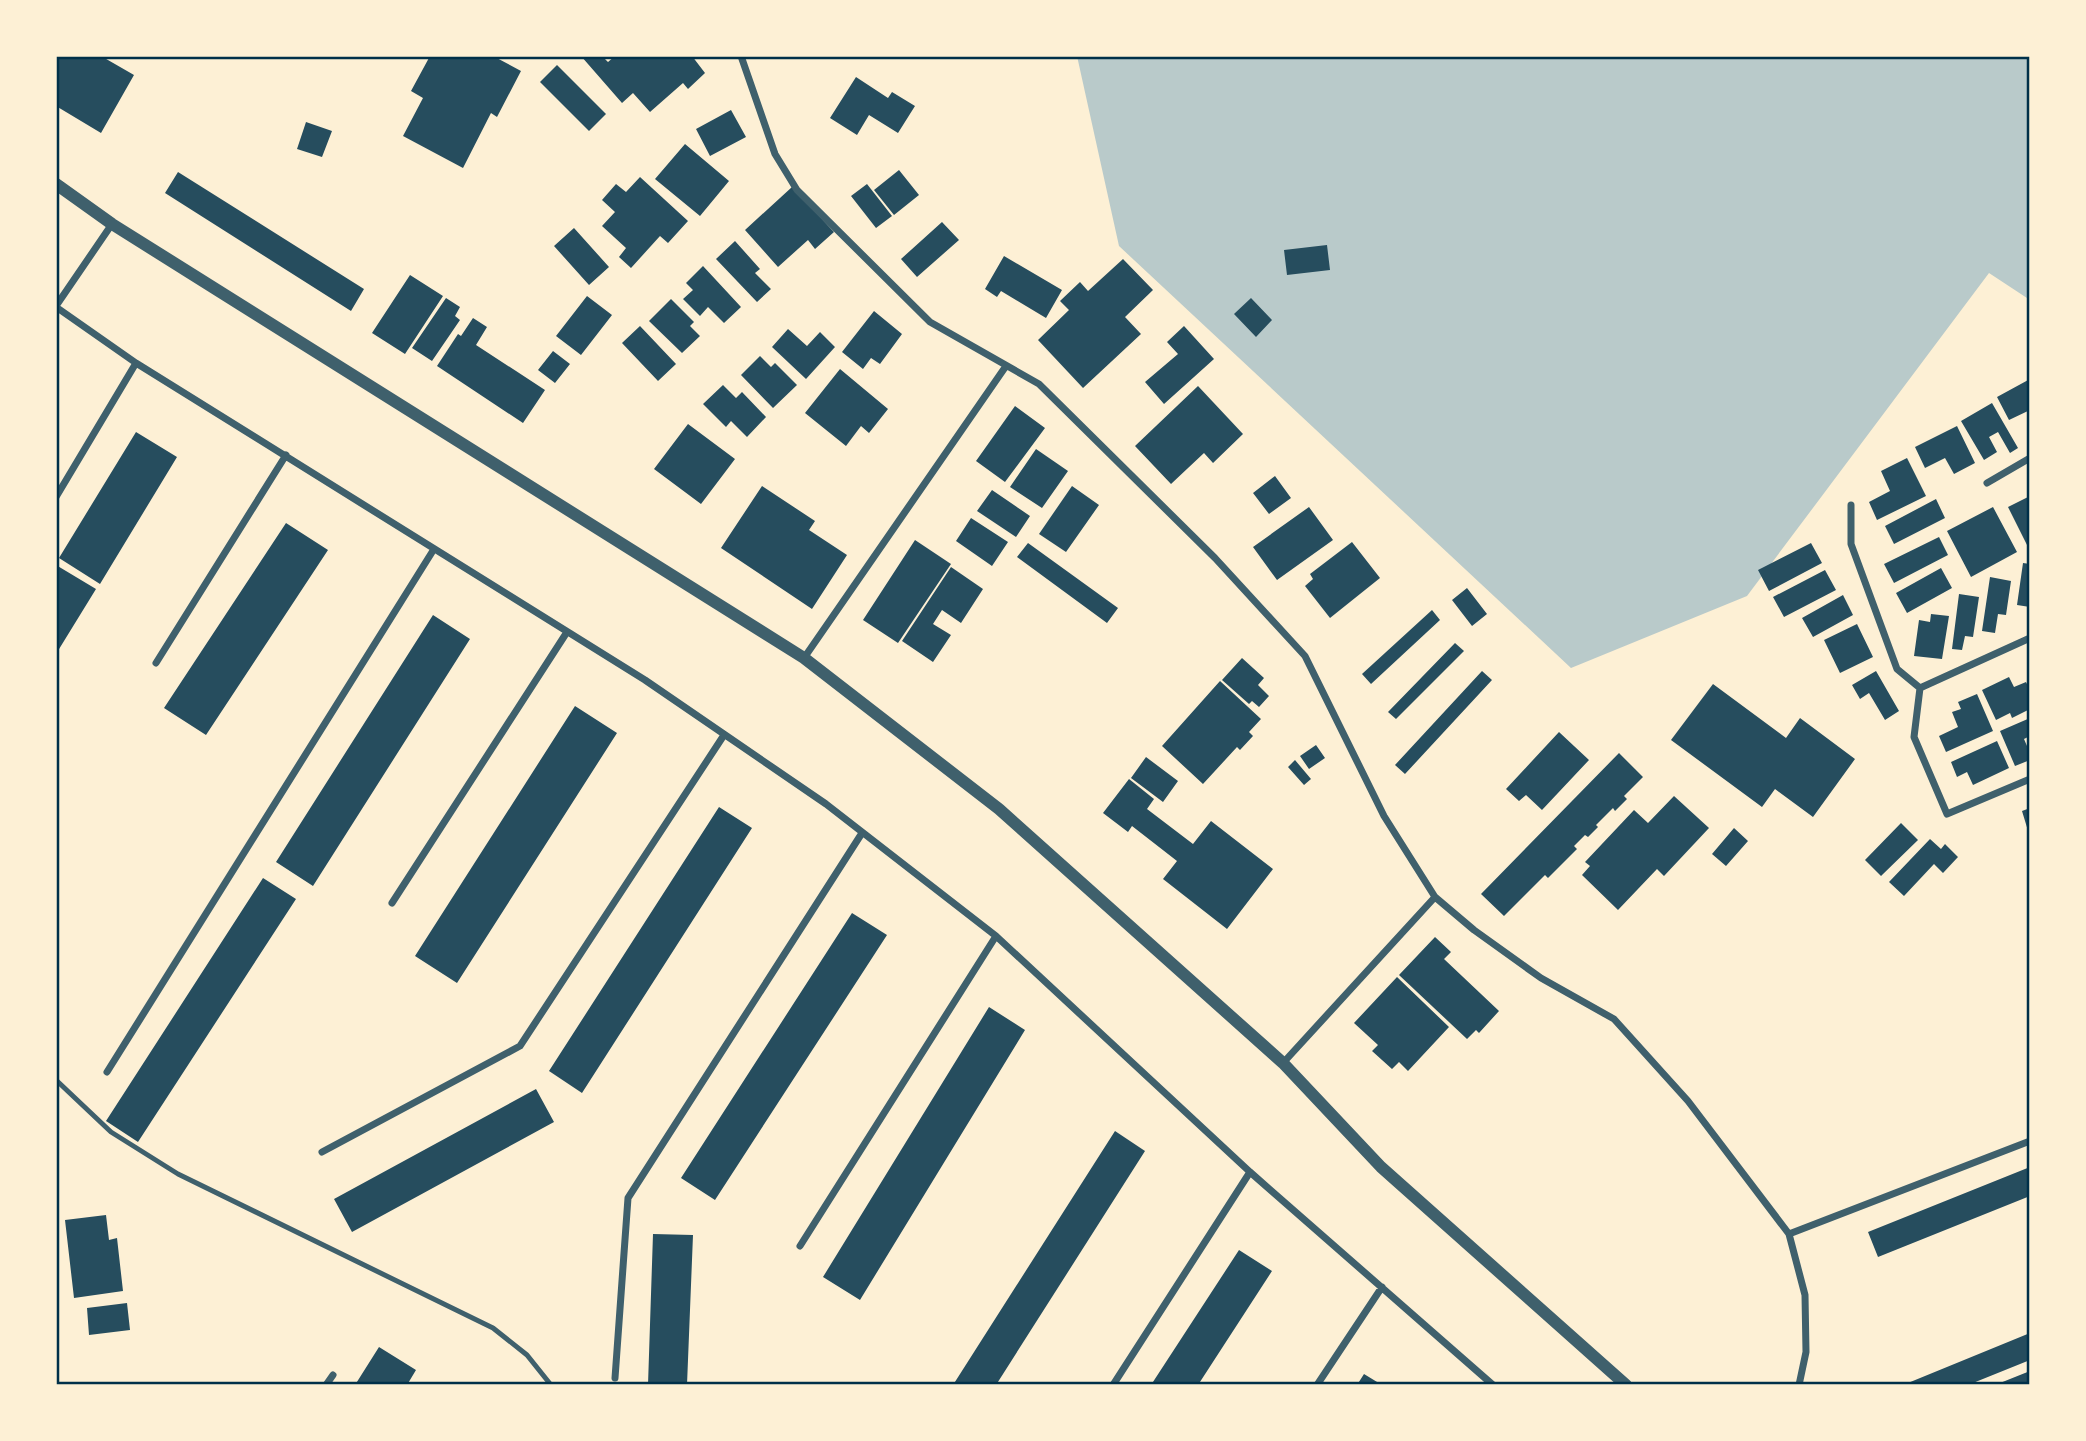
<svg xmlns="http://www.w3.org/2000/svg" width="2086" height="1441" viewBox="0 0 2086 1441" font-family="Commissioner,sans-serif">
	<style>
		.green { fill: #b9caca }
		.building { fill: #264d5e }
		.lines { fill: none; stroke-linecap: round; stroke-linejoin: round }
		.service { stroke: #3f606c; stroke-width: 5 }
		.minor { stroke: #3f606c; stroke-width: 7 }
		.tertiary { stroke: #3f606c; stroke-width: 12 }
		.neatline { fill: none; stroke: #003049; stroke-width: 2.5 }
	</style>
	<rect width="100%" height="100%" fill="#fdf0d5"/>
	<path class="green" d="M1077 56H2030V300L1989 273 1747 596 1571 668 1119 246Z"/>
	<path class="building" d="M56 56H101L134 75 101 133 56 106Z
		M430 56H493L521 71 497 117 491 113 463 168 403 136 423 98 411 91Z
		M581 56H602L608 62 615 56H692L705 73 688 89 683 83 650 112 633 93 622 103Z
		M557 65 606 114 589 131 540 82Z
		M856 77 888 98 892 92 915 106 898 133 869 115 857 135 830 118Z
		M731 110 746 137 710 156 696 129Z
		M306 122 332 131 322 157 297 149Z
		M685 144 729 181 700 216 655 179Z
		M899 170 919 195 894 215 874 190Z
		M178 172 364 289 351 311 165 193Z
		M640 177 688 221 668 243 660 236 631 268 619 257 626 248 602 226 615 212 602 200 616 184 626 192Z
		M867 184 892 216 876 228 851 196Z
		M792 187 834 232 815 249 808 240 778 267 745 230Z
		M942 222 959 240 917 277 901 259Z
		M574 228 609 267 589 285 554 246Z
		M735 241 760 269 755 273 771 289 757 302 716 259Z
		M1327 245 1330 270 1287 275 1284 250Z
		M1004 256 1062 290 1046 318 1001 291 997 297 985 289Z
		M1123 259 1153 290 1125 317 1141 334 1083 388 1038 340 1069 310 1060 301 1080 282 1088 291Z
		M703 266 741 307 724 323 708 307 700 316 683 299 693 290 686 283Z
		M410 275 443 296 405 354 372 333Z
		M587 296 612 315 581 355 556 336Z
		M446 298 460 307 455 316 460 320 432 361 412 348Z
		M1251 298 1272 320 1256 337 1234 314Z
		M671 299 694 322 690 326 700 336 682 353 649 321Z
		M874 311 902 334 880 364 871 358 863 369 842 352Z
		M473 318 487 327 476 345 545 390 523 423 437 366 458 334 461 336Z
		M640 326 676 364 658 381 622 343Z
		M1184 326 1214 359 1164 404 1145 382 1178 354 1167 342Z
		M788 329 807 346 820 332 835 347 806 379 772 347Z
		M553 351 570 364 555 383 538 370Z
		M760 356 771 367 775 363 797 385 773 408 741 375Z
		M840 369 888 409 869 433 861 426 846 446 805 413Z
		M2030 379V410L2009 420 1997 397Z
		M723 385 736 398 742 392 766 417 747 437 731 421 726 427 703 404Z
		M1198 386 1243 434 1213 463 1204 453 1171 484 1135 446Z
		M1992 403 2018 448 2010 453 1998 432 1989 437 1997 452 1984 460 1961 421Z
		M1015 406 1045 428 1005 482 976 461Z
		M688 424 735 459 701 504 654 469Z
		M1957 426 1975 463 1954 474 1945 458 1925 468 1915 447Z
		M136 432 177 457 100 584 59 558Z
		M1036 449 1068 471 1042 508 1010 487Z
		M1907 458 1926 496 1877 520 1869 502 1890 491 1881 471Z
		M1275 476 1291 498 1269 514 1253 493Z
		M762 486 815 521 809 530 847 555 812 609 721 548Z
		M1072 486 1099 505 1066 552 1039 534Z
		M992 490 1030 516 1016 537 977 511Z
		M2030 496V551L2008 507Z
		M1936 499 1945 518 1894 544 1885 526Z
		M1309 507 1333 540 1277 580 1253 547Z
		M1993 507 2017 552 1971 577 1947 531Z
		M971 518 1008 542 992 566 956 541Z
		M286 523 328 550 206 735 164 708Z
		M1939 537 1948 555 1894 583 1884 564Z
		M915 540 951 564 898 643 863 620Z
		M1352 542 1380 578 1330 618 1305 586 1313 579 1310 574Z
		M1028 543 1118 608 1107 623 1017 557Z
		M1811 543 1822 563 1769 591 1758 570Z
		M2023 563 2030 564V607L2017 605Z
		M56 565 96 589 56 654Z
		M951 567 983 589 961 623 942 610 933 624 951 635 933 662 902 641Z
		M1941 568 1952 588 1907 613 1896 593Z
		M1825 570 1836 590 1784 617 1773 597Z
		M1990 577 2011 581 2006 615 1998 614 1995 633 1982 631Z
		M1467 588 1487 614 1472 626 1452 600Z
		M1959 594 1979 597 1973 637 1965 636 1962 650 1952 649Z
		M1843 595 1853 615 1813 637 1802 618Z
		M1432 610 1440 620 1371 684 1362 674Z
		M1931 614 1949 616 1942 659 1914 656 1919 620 1930 622Z
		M433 615 470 639 313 886 276 862Z
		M1857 624 1873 657 1840 673 1824 640Z
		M1455 643 1464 651 1396 719 1388 712Z
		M1242 658 1264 678 1258 685 1269 696 1259 707 1252 701 1249 704 1222 680Z
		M1482 671 1492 680 1405 774 1395 765Z
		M1876 671 1899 711 1885 720 1869 693 1860 699 1852 685Z
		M2009 677 2014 687 2026 682 2030 690V709L2012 718 2010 713 1996 720 1982 690Z
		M1220 681 1261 719 1249 732 1253 736 1240 750 1237 747 1203 784 1162 746Z
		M1713 684 1786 738 1800 718 1855 759 1813 817 1775 789 1762 807 1671 740Z
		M1977 694 1993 731 1946 752 1939 736 1958 727 1952 712 1961 709 1958 702Z
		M575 706 617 733 457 983 415 956Z
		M2030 718V736L2024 739 2030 753V760L2015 766 2000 731Z
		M1559 732 1589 760 1542 810 1526 795 1519 801 1506 789Z
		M1997 741 2009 768 1973 785 1967 772 1957 777 1951 762Z
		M1316 745 1325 758 1309 769 1300 756Z
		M1619 753 1643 777 1624 796 1627 799 1615 811 1613 808 1596 825 1598 827 1588 837 1585 835 1574 846 1577 849 1548 878 1545 875 1504 916 1481 894Z
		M1146 757 1178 781 1163 802 1131 778Z
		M1295 760 1311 779 1304 785 1288 767Z
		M1129 779 1154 799 1147 809 1193 844 1211 821 1273 869 1227 929 1163 879 1177 861 1132 826 1128 832 1103 813Z
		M1674 796 1709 828 1664 876 1657 869 1618 910 1582 875 1590 866 1585 862 1634 810 1648 823Z
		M719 807 752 828 582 1093 549 1071Z
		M2030 808V834H2029L2022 811Z
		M1901 823 1918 840 1881 876 1865 860Z
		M1734 828 1748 841 1726 866 1712 854Z
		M1930 839 1941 849 1945 844 1958 857 1943 873 1934 864 1904 896 1889 882Z
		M263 878 296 899 138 1142 106 1121Z
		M852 913 887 935 715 1200 681 1178Z
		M1435 937 1451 952 1444 959 1499 1011 1479 1033 1476 1030 1467 1039 1399 975Z
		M1397 977 1449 1027 1408 1071 1399 1062 1392 1069 1372 1051 1378 1045 1354 1023Z
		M989 1007 1025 1030 860 1300 823 1277Z
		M536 1089 554 1122 352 1232 334 1199Z
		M1115 1131 1145 1151 996 1385H953Z
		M2030 1167V1196L1878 1257 1868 1232Z
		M106 1215 109 1240 117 1238 123 1291 74 1298 65 1220Z
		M653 1234 693 1235 687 1385H648Z
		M1239 1250 1272 1271 1198 1385H1151Z
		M127 1303 130 1330 89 1335 87 1308Z
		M2030 1333V1360L1968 1385H1903Z
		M379 1347 416 1370 407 1385H355Z
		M2030 1371V1385H1995Z
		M1364 1374 1382 1385H1357Z"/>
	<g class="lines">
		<path class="service" d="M56 1080 111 1132 178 1174 493 1328 527 1355 551 1385"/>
		<path class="minor" d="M741 56 775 154 797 190 930 322 1039 384 1215 558 1305 656 1384 816 1435 897 1474 930 1541 978 1614 1019 1688 1101 1789 1234 1805 1295 1806 1352 1799 1385
			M56 306 112 224
			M56 307 136 363 645 680 826 804 996 936 1250 1172 1493 1385
			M1987 483 2030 458
			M56 497 136 363
			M1851 505V544L1897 669 1920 688 1914 737 1947 814 2030 779
			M804 658 1006 366
			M156 663 286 455
			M1920 688 2030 638
			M392 903 567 632
			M1283 1063 1435 897
			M107 1072 434 549
			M322 1152 520 1046 724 735
			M1789 1234 2030 1141
			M800 1246 996 936
			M615 1378 628 1198 862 833
			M326 1385 333 1375
			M1113 1385 1250 1172
			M1317 1385 1382 1287"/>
		<path class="tertiary" d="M56 184 112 224 804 658 999 809 1283 1063 1381 1167 1626 1385"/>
	</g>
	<rect width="2086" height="1441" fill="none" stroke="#fdf0d5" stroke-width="116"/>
	<rect x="58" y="58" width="1970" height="1325" class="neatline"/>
</svg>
